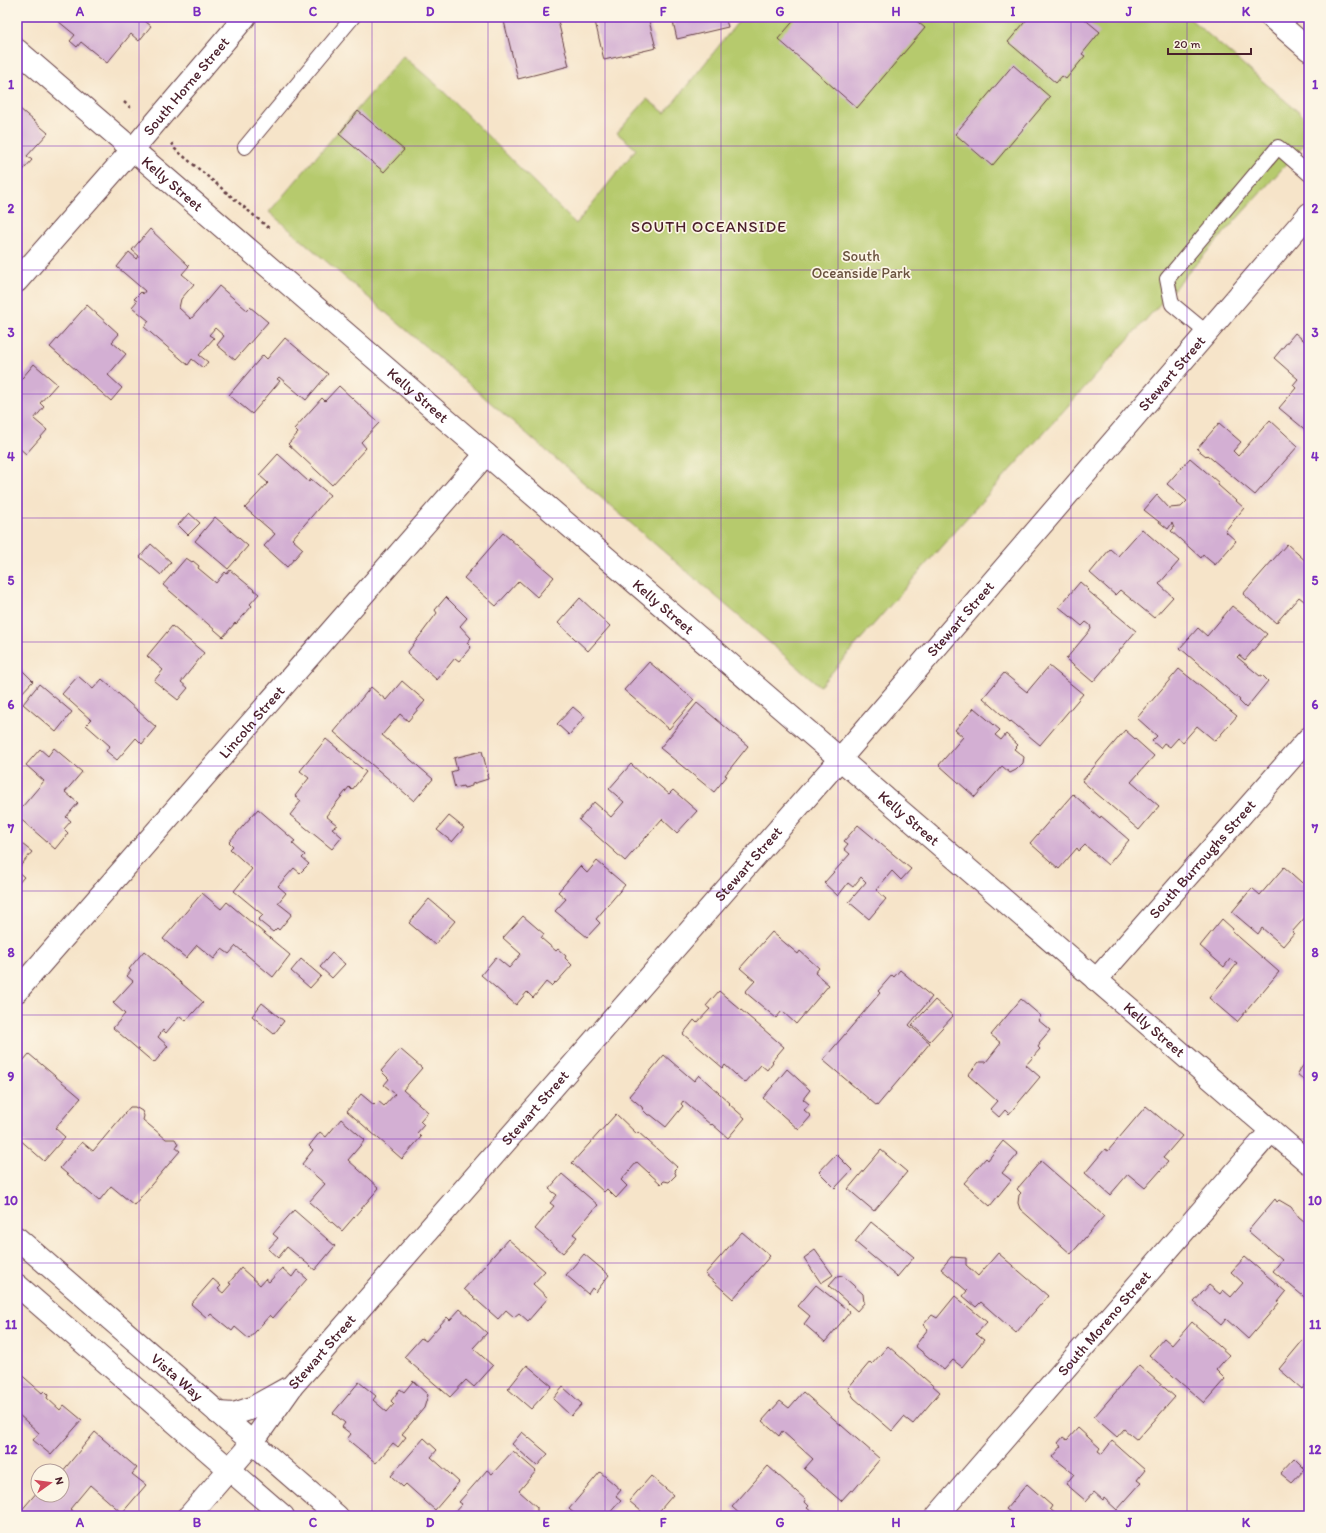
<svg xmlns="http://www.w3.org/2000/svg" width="1326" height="1533" viewBox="0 0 1326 1533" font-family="Itim,sans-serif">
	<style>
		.green { fill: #b6ca6d; stroke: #80744c }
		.building { fill: #d3afd3 }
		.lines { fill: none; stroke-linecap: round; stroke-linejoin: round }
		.lane-casing { stroke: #643d43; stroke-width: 16 }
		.street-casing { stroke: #643d43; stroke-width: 24 }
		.secondary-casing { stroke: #643d43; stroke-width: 24 }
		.path { stroke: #643d43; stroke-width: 2.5; stroke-dasharray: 3 3; stroke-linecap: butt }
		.lane { stroke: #fff; stroke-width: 14 }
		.street { stroke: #fff; stroke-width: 22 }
		.secondary { stroke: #fff; stroke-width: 22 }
		.grid { fill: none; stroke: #7b2cbf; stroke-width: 1; stroke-opacity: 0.55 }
		.labels { text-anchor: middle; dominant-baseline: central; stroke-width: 3.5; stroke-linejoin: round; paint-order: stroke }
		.street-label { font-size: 15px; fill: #4a1f2b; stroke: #fcf5e5 }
		.park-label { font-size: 15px; fill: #6a523f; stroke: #fcf5e5 }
		.neighbourhood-label { font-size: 16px; letter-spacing: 1px; fill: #4a1f2b; stroke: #fcf5e5 }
		.neatline { fill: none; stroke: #7b2cbf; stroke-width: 1.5 }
		.grid-label { font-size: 13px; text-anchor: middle; font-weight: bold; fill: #7b2cbf }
	</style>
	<rect width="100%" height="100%" fill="#fcf5e5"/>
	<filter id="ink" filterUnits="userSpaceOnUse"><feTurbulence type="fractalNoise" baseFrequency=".025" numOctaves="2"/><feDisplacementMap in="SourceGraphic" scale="8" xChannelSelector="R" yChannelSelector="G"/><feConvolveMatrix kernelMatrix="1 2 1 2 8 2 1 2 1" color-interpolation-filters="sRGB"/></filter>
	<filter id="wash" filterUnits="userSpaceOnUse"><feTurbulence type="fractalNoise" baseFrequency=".012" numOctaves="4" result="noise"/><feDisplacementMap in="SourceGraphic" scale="16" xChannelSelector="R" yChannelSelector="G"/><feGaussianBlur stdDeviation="0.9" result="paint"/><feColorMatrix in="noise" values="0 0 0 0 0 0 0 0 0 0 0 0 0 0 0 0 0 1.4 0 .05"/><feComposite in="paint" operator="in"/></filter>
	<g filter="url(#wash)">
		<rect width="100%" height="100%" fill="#f6e4c9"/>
		<path class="green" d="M742 17H1188L1309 121V139L954 532 820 686 269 212 403 56 438 86 576 224 636 149 617 133 647 99 665 113Z"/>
		<g id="blocks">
			<path class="building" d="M62 17H140L151 26 139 41 131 34 107 63 81 42 77 47 70 41 75 35 58 21Z
				M503 17H557L569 66 518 79Z
				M594 17H648L656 48 604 60Z
				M672 17H725L728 27 677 39Z
				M797 17H912L925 28 857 108 778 39Z
				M1029 17H1082L1100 32 1082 54 1085 56 1066 79 1062 76 1056 83 1008 42Z
				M1013 65 1050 97 992 166 955 134Z
				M19 108 48 133 27 156 32 160 17 177V110Z
				M358 111 404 150 384 172 339 134Z
				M150 229 189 266 182 274 194 284 181 299 179 308 191 319 219 286 247 310 250 307 268 322 235 360 217 345 224 336 215 328 209 335 214 338 199 355 208 362 203 368 192 359 188 365 144 327 149 321 132 307 137 301 134 299 141 292 143 294 145 291 117 267 129 252 137 259 139 256 132 250Z
				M87 305 119 334 112 342 126 354 108 375 122 388 111 401 50 347Z
				M1295 333 1309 345 1308 432 1279 408 1296 388 1293 385 1298 379 1274 358Z
				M285 338 328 374 306 400 279 377 277 379 280 381 252 414 229 395 263 355 267 359Z
				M34 364 57 384 40 403 44 407 34 419 47 430 26 454 17 446V384Z
				M339 386 379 423 361 442 366 448 332 485 288 444 298 433 294 429 322 398 325 401Z
				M1270 420 1298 446 1255 495 1207 455 1206 456 1197 449 1219 423 1241 442 1233 451 1238 456Z
				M278 454 309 482 311 479 330 495 292 539 303 549 287 567 264 546 275 534 245 508 268 483 259 475Z
				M1190 458 1219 483 1218 485 1244 508 1225 531 1236 541 1215 565 1203 555 1201 558 1171 531 1174 528 1172 523 1168 529 1144 510 1157 495 1169 508 1181 507 1187 501 1167 484Z
				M189 513 200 523 188 535 178 525Z
				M215 517 248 546 228 569 195 541Z
				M1142 529 1179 561 1159 584 1173 597 1154 618 1120 590 1115 595 1090 573 1110 549 1118 556Z
				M503 533 554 577 537 597 519 581 496 606 464 578Z
				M151 544 171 562 161 575 140 557Z
				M1287 544 1309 564V605L1299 597 1276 623 1243 594Z
				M186 558 192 562 193 561 199 566 198 568 216 583 225 572 227 574 230 570 259 594 250 604 252 606 236 624 235 623 223 637 163 585Z
				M1080 582 1088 589 1087 590 1136 631 1093 682 1066 659 1091 629 1090 625 1086 622 1082 626 1059 607Z
				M446 597 467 618 460 626 471 638 467 643 471 647 459 661 455 658 437 680 407 653 437 613 435 610Z
				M580 598 610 626 588 651 558 623Z
				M1232 606 1267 634 1245 660 1239 655 1237 657 1260 676 1262 675 1268 681 1246 708 1239 701 1240 700 1180 648 1198 628 1207 636Z
				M172 626 204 653 181 682 188 688 178 700 154 681 163 670 147 656Z
				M649 662 694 700 669 729 624 690Z
				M1049 666 1083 694 1040 745 1011 721 1010 722 983 698 1004 673 1027 692Z
				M20 668 33 681 19 696 17 694V671Z
				M1179 669 1237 716 1215 741 1197 726 1183 742 1178 738 1170 747 1164 743 1160 748 1152 741 1157 736 1137 718Z
				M78 676 93 689 102 679 156 727 142 744 136 738 117 760 106 751 110 746 86 725 91 720 62 694Z
				M402 681 425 701 408 721 400 714 382 735 433 779 414 801 334 732 371 687 386 700Z
				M39 684 72 712 56 732 23 704Z
				M697 703 748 746 725 775 727 776 714 792 660 748Z
				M573 707 585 717 569 735 557 724Z
				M974 708 1000 730 995 735 1001 740 1006 734 1018 745 1014 749 1024 757 1023 763 1016 770 1010 773 1002 766 975 797 939 765 963 737 955 730Z
				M1125 730 1154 756 1131 782 1159 806 1139 830 1082 781Z
				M326 739 366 772 352 790 349 787 326 816 337 825 332 828 342 837 332 849 290 815 301 801 295 796 309 778 300 771Z
				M54 748 82 772 65 792 78 803 66 817 71 821 64 829 68 833 55 849 17 816V813L44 781 26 765 40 749 48 756Z
				M482 751 488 774 487 775 488 779 472 784V786L464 788 463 786 455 788 451 772 457 770 454 758Z
				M631 764 646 778 648 776 669 794 673 790 697 811 677 833 662 819 625 861 579 820 594 802 611 817 624 802 609 789Z
				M1073 794 1100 818 1101 816 1129 840 1108 865 1085 845 1079 851 1077 848 1059 869 1030 843Z
				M258 809 295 841 292 843 305 855 302 858 309 864 300 873 294 868 278 886 286 893 278 903 292 914 279 930 277 928 273 932 258 920 263 915 234 891 252 869 230 849 233 846 229 842Z
				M449 816 464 828 452 842 437 830Z
				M858 825 911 869 901 880 892 871 876 890 886 899 869 919 849 902 866 882 861 877 853 887 848 883 838 896 824 883 850 854 844 849 848 844 844 841Z
				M17 840 32 852 17 870Z
				M597 861 625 885 596 919 600 923 587 937 555 911 566 899 558 892 580 866 587 873Z
				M1284 867 1309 889V913L1292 932 1294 933 1283 946 1262 928 1258 934 1232 912 1252 888 1260 895Z
				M17 871 24 877 17 885Z
				M202 893 221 909 227 902 290 955 273 977 236 946 229 954 222 949 214 959 197 945 186 958 163 939Z
				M429 899 455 921 435 945 409 923Z
				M523 916 544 934 541 938 556 951 558 949 566 956 565 958 572 965 556 983 555 982 551 986 546 982 533 998 527 992 516 1005 481 975 496 957 509 968 521 954 503 938Z
				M1222 919 1233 929 1232 931 1279 972 1237 1022 1209 998 1237 964 1230 959 1224 967 1200 946Z
				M772 932 798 954 800 951 819 968 815 973 829 985 796 1024 782 1011 776 1018 745 992 755 981 740 968Z
				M144 951 203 1002 186 1021 180 1016 166 1033 163 1030 158 1037 168 1046 154 1063 113 1028 125 1014 113 1003 133 981 127 976 131 971 129 969Z
				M332 953 345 964 332 978 320 967Z
				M301 959 321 976 310 988 291 971Z
				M900 970 932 997 909 1025 930 1043 877 1106 823 1060 880 993 878 991 892 975 894 977Z
				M719 991 784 1047 772 1061 773 1062 767 1070 761 1065 745 1083 725 1065 723 1068 683 1034 694 1020 697 1023 710 1009 706 1006Z
				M1021 999 1041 1016 1038 1020 1050 1030 1039 1043 1040 1044 1038 1047 1040 1049 1026 1065 1040 1077 1009 1114 1005 1110 999 1117 990 1109 997 1101 968 1075 979 1062H986L1001 1043 991 1035Z
				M935 1000 953 1016 930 1041 912 1025Z
				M262 1003 284 1021 274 1034 252 1016Z
				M400 1049 422 1068 403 1090 428 1112 420 1121 424 1125 417 1133 421 1137 402 1159 347 1111 361 1094 374 1105 378 1101 384 1106 395 1094 384 1085 389 1079 381 1071Z
				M29 1054 81 1098 55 1128 65 1137 44 1161 17 1137V1068Z
				M664 1055 694 1081 699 1075 730 1103 729 1104 745 1118 728 1138 712 1124 711 1125 683 1101 681 1104 683 1106 666 1127 651 1115H648L643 1110 642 1107 629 1096Z
				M1307 1060H1309V1084L1297 1074Z
				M787 1069 810 1090 803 1099 809 1104 804 1110 811 1116 799 1130 763 1098Z
				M1146 1106 1182 1136 1163 1158 1168 1162 1145 1188 1128 1174 1110 1195 1085 1173 1105 1149 1108 1151Z
				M130 1107H135L142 1111 144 1116 143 1120 166 1139H175L178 1144 176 1148 180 1151 134 1205 111 1186 99 1201 60 1168 82 1142 93 1151Z
				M616 1114 637 1134 638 1132 677 1167 674 1170 676 1175 669 1182 664 1181 661 1184 637 1162 621 1180 627 1186 616 1198 607 1189 604 1192 572 1163Z
				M341 1119 365 1140 348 1160 379 1188 342 1231 309 1202 325 1184 302 1164 313 1150 309 1146 320 1132 326 1137Z
				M1003 1141 1018 1154 1002 1173 1011 1180 990 1206 964 1183 986 1158 988 1160Z
				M881 1150 907 1172 874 1211 848 1189Z
				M836 1154 852 1170 835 1188 819 1172Z
				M1041 1161 1104 1216 1071 1254 1020 1209 1018 1203 1019 1195 1021 1193 1017 1189Z
				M562 1174 598 1205 573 1234 577 1237 563 1253 535 1229 554 1206 550 1203 557 1195 549 1189Z
				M1275 1199 1277 1202 1279 1200 1291 1207 1299 1218 1309 1226V1301L1273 1271 1282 1260 1248 1231Z
				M294 1210 335 1246 315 1270 287 1247 278 1258 268 1249 278 1238 273 1234Z
				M871 1222 914 1257 897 1277 855 1242Z
				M742 1232 770 1256 733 1299 705 1274Z
				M508 1239 545 1271 533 1284 548 1298 528 1321 519 1313 514 1317 506 1310 498 1319 464 1289Z
				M815 1250 833 1275 821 1283 804 1258Z
				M998 1253 1048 1296 1016 1333 981 1302 976 1307 963 1296 967 1291 941 1269 951 1257 966 1258V1265L978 1276Z
				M584 1254 609 1275 596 1292 592 1288 588 1294 566 1275Z
				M1245 1257 1286 1292 1278 1302 1279 1303 1248 1339 1226 1319 1221 1325 1194 1302 1209 1285 1220 1294 1223 1290 1231 1297 1243 1283 1231 1272Z
				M241 1268 260 1285 265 1279 269 1282 282 1268 292 1277 297 1270 307 1279 273 1318 270 1315 249 1339 235 1327 232 1331 211 1314 207 1318 191 1304 213 1279 221 1286 218 1289 223 1293 231 1284 229 1283Z
				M843 1276 863 1294 864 1303 857 1311 829 1286 837 1277Z
				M816 1285 850 1312 825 1342 804 1324 810 1316 798 1306Z
				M955 1296 987 1322 976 1334 984 1340 962 1367 953 1360 944 1370 915 1346 928 1329 923 1325 932 1315 937 1318Z
				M460 1309 487 1333 473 1348 493 1366 474 1387 466 1380 450 1397 404 1357 421 1338 426 1341 447 1317 450 1320Z
				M1192 1322 1229 1355 1216 1370 1225 1379 1204 1403 1149 1355 1164 1338 1172 1345Z
				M1309 1333V1380L1302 1389 1279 1369Z
				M888 1346 940 1392 913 1424 904 1417 892 1431 854 1398 848 1388 870 1362 872 1364Z
				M527 1365 552 1386 531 1409 508 1389Z
				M1139 1365 1175 1397 1137 1440 1124 1429 1117 1437 1094 1417Z
				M17 1371 42 1393 44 1391 48 1395 47 1398 60 1410 64 1405 82 1420 51 1455 33 1440 39 1433 17 1413Z
				M413 1381 428 1395 424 1408 402 1434 406 1437 398 1447 393 1443 376 1463 347 1439 351 1434 342 1427 345 1423 333 1413 359 1382 376 1396 373 1400 387 1412 394 1404 391 1401 400 1389 404 1392Z
				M563 1387 582 1404 571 1416 553 1399Z
				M803 1392 880 1459 853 1491 851 1490 841 1501 804 1469 813 1459 782 1431 779 1436 762 1421 780 1401 789 1408Z
				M1078 1428 1100 1448 1098 1451 1102 1454 1112 1441 1145 1470 1137 1480 1141 1483 1117 1510 1104 1498 1103 1500 1094 1492 1086 1501 1066 1484 1074 1474 1053 1457 1062 1446 1058 1443 1063 1437 1067 1440Z
				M95 1432 137 1468 132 1474 146 1485 122 1513 90 1485 70 1509 79 1516H25L20 1512 38 1491V1495H62V1481L63 1482 67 1477 62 1472Z
				M522 1432 548 1454 537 1466 512 1444Z
				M424 1438 437 1450 431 1457 459 1482 435 1510 406 1484 403 1487 391 1476Z
				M513 1451 536 1471 519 1491 537 1507V1512L533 1516H451L462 1504 459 1502 487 1470 492 1474Z
				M1294 1458 1305 1469 1292 1483 1280 1473Z
				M768 1466 806 1500 805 1502 809 1506 807 1508 817 1516H742L732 1507Z
				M600 1472 621 1490 616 1496 621 1500 607 1516H577L569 1509Z
				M651 1476 673 1495 655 1516H647L629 1501Z
				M1027 1484 1052 1506 1050 1509 1058 1516H1015L1006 1509Z"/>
		</g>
	</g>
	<g filter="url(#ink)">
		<use href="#blocks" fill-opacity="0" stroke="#643d43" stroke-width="1"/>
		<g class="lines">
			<defs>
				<path id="lane" d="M245 147 353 17
					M1207 333 1172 304 1167 279 1278 147 1309 174"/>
				<g id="street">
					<path id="s1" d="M17 50 1309 1163"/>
					<path id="s2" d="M17 281 133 149 245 17"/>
					<path id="s3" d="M1096 980 1309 738"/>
					<path id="s4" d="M17 991 486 454"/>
					<path d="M189 1516 252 1443"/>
					<path id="s5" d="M937 1516 1271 1131"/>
				</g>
				<g id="secondary">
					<path d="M1271 17 1309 50"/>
					<path id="s6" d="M17 1238 337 1516"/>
					<path d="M17 1285 283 1516"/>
					<path d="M218 1413 234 1414 252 1408 286 1389"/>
					<path id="s7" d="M252 1443 293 1385 840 759 1309 214"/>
				</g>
			</defs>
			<use href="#lane" class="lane-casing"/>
			<use href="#street" class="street-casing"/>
			<use href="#secondary" class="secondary-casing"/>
			<path class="path" d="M124 102 133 110
				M172 143 175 149 270 229"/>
			<use href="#lane" class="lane"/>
			<use href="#street" class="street"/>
			<use href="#secondary" class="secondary"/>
		</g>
	</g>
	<path class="grid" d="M139 17V1516M255 17V1516M372 17V1516M488 17V1516M605 17V1516M721 17V1516M838 17V1516M954 17V1516M1071 17V1516M1187 17V1516M17 146H1309M17 270H1309M17 394H1309M17 518H1309M17 642H1309M17 766H1309M17 891H1309M17 1015H1309M17 1139H1309M17 1263H1309M17 1387H1309"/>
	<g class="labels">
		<g class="street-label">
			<text stroke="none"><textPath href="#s2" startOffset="258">South Horne Street</textPath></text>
			<text stroke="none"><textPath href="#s1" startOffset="205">Kelly Street</textPath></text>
			<text stroke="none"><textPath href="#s7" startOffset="1411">Stewart Street</textPath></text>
			<text stroke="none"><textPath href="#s1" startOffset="529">Kelly Street</textPath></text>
			<text stroke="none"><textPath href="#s1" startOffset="853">Kelly Street</textPath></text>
			<text stroke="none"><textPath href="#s7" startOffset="1087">Stewart Street</textPath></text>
			<text stroke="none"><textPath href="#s4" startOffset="357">Lincoln Street</textPath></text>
			<text stroke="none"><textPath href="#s1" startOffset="1177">Kelly Street</textPath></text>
			<text stroke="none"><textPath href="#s3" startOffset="161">South Burroughs Street</textPath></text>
			<text stroke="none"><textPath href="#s7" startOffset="763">Stewart Street</textPath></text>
			<text stroke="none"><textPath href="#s1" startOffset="1501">Kelly Street</textPath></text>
			<text stroke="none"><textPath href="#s7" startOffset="439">Stewart Street</textPath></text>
			<text stroke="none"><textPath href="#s5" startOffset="255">South Moreno Street</textPath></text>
			<text stroke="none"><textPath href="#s7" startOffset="115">Stewart Street</textPath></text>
			<text stroke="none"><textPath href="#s6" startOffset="212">Vista Way</textPath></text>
		</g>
		<g class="park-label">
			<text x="861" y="256">South<tspan x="861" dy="17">Oceanside Park</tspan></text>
		</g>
		<g class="neighbourhood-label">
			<text x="709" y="226">SOUTH OCEANSIDE</text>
		</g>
	</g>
	<rect width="1326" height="1533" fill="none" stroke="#fcf5e5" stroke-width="44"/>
	<g transform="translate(50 1483) rotate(76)"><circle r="19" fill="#fcf5e5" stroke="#b59f9b"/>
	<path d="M0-3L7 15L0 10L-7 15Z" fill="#d1495b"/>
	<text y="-6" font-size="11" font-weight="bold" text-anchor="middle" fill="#4a1f2b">N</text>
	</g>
	<path d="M1168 48v6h83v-6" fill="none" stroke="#4a1f2b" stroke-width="2"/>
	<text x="1174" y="48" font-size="12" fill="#4a1f2b" stroke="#fcf5e5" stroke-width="3" paint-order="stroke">20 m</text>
	<rect x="22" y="22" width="1282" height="1489" class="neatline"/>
	<g class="grid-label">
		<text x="80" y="16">A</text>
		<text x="197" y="16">B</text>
		<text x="313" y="16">C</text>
		<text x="430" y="16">D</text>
		<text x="546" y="16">E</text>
		<text x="663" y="16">F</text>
		<text x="780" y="16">G</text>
		<text x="896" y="16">H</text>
		<text x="1013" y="16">I</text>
		<text x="1129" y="16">J</text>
		<text x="1246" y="16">K</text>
		<text x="11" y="89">1</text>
		<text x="1315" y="89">1</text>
		<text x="11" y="213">2</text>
		<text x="1315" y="213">2</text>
		<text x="11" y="337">3</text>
		<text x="1315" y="337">3</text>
		<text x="11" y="461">4</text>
		<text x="1315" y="461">4</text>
		<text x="11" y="585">5</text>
		<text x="1315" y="585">5</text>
		<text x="11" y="709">6</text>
		<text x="1315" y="709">6</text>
		<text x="11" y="833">7</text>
		<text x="1315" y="833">7</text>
		<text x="11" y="957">8</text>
		<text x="1315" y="957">8</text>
		<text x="11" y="1081">9</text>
		<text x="1315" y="1081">9</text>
		<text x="11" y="1205">10</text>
		<text x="1315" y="1205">10</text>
		<text x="11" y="1329">11</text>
		<text x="1315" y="1329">11</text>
		<text x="11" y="1454">12</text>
		<text x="1315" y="1454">12</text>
		<text x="80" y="1527">A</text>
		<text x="197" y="1527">B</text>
		<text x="313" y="1527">C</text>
		<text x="430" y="1527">D</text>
		<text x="546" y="1527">E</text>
		<text x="663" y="1527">F</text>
		<text x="780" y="1527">G</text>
		<text x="896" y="1527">H</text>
		<text x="1013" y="1527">I</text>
		<text x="1129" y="1527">J</text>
		<text x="1246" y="1527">K</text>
	</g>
</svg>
